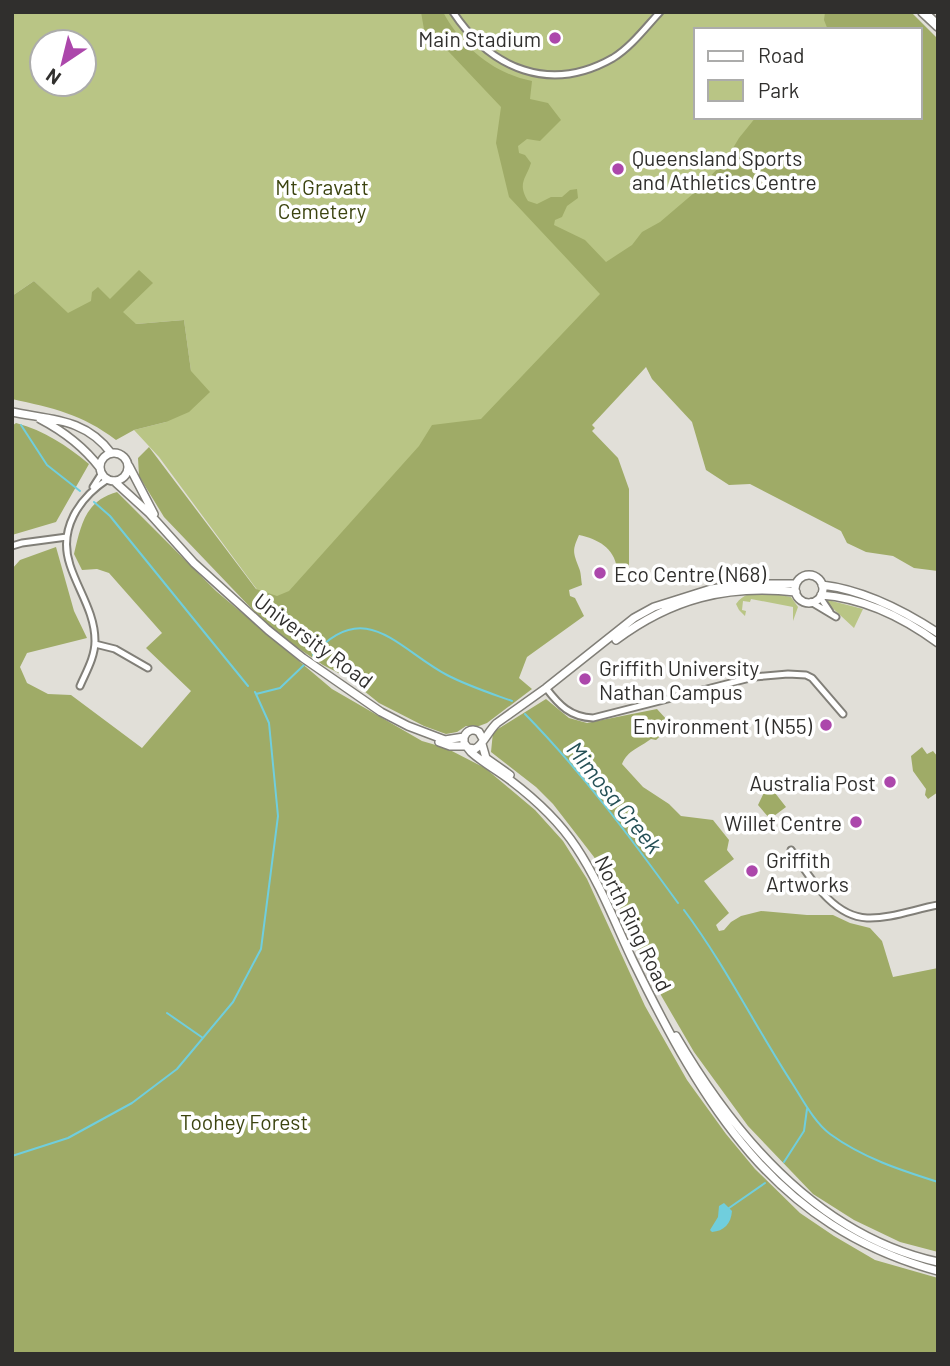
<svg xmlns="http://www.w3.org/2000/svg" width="950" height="1366" viewBox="0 0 950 1366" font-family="Barlow,sans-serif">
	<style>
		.green { fill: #b9c585; fill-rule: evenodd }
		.forest { fill: #9fab67 }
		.water { fill: #70cedd }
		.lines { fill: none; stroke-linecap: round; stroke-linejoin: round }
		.stream { stroke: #70cedd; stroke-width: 2 }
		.minor-casing { stroke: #817f78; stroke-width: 9 }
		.tertiary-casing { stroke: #817f78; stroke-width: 10 }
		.trunk-casing { stroke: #817f78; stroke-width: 12 }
		.minor { stroke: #fff; stroke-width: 5 }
		.tertiary { stroke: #fff; stroke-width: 7 }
		.trunk { stroke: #fff; stroke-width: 9 }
		.poi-dot { fill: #ac47ab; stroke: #fff; stroke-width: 2.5 }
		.labels { text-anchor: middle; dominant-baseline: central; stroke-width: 7; stroke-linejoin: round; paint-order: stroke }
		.poi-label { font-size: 21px; fill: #302f2d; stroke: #fff; text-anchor: end }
		.park-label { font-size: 21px; fill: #3c4410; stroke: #fff }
		.street-label { font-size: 21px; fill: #302f2d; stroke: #fff }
		.water-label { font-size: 23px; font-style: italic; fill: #255056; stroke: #fff }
	</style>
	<rect width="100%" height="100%" fill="#e1dfd8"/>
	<path class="green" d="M12 12H888L870 30H696V117H783L292 619 278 618 159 457 134 430 166 422 191 371 184 320 136 324 67 314 34 281 12 296ZM42 42H84V84H42Z
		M764 592 791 597 798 607 793 621V607L751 599 750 602 743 601 742 610 746 611 745 616 739 610 736 604C744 593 752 593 764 592Z
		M828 600 863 609 854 628 826 602Z"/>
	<path class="forest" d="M421 12H443C461 46 494 74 532 81L530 99 548 103 561 120 540 141 527 139 518 146 519 153 525 155 531 163C526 179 517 183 528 201L537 204 551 197H562L570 190 577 189 578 198 567 206 562 217 555 220 554 225 585 240 606 262 632 245 642 232 660 222 694 193 726 160 739 138 756 117H920V30H828L824 20 825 12H911L938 39V571L914 568 893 556 866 552 847 543 841 531 750 484 729 485 706 470 692 422 652 379 646 367 592 425 595 428 592 431 618 458 629 489V568H617C614 548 598 539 579 535 572 551 573 552 579 568 581 572 581 579 582 585L569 590 570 596 575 598 584 616 527 657 519 678 532 689 487 723 479 726H466L457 732 446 734 424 726 379 703 348 678 323 665 273 631 164 517 139 476 138 458 149 447 256 589 277 596 289 591 419 446 432 425 481 419 600 294 509 197 496 143 501 107 449 52 425 35Z
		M139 270 153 283 123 312 136 324 184 320 191 371 210 392 189 412 166 422 134 430 116 440C82 414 53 408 12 399V296L34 281 68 313 91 301 92 292 98 287 110 299Z
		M16 423C45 431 66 445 89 464L56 522 12 535V426Z
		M117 492 216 591 332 689 422 741 446 748 485 768 535 810 563 841 587 879 645 1006 687 1080 726 1134 755 1169 800 1213 834 1236 875 1260 938 1278V1354H12V569L20 560 56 547 74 611 87 638 27 653 20 667 27 683 48 694 71 695 142 748 191 691 146 648 162 633 109 573 97 569 82 570 74 554C81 525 85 501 117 492Z
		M546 699 569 718 587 723 657 709 668 721 669 728 656 740 651 739C639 748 628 750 622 764L643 787 669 804 681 816 713 820 729 840 727 850 734 859 704 881 729 913 716 925 719 931 724 930 731 922 741 916 761 911 807 915H833L850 923 870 928 882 941 893 977 938 968V1252L900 1242 854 1220 813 1194 748 1126 694 1052 662 997 640 956 620 908 594 857 553 804 536 787 491 752 493 732Z
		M922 747 927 754 933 751 938 757V792L928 799 925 795 926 789 913 771 911 756Z
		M768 784 786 807 770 819 758 805Z"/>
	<path class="water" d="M724 1203 732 1211C731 1224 724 1231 712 1232L710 1230 718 1217 719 1206Z"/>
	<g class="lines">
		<path class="stream" d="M21 425 47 465 80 491
			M94 502 110 516 248 686
			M313 655C365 596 398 649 447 675 468 686 490 693 512 701
			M255 692 256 694 280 688 304 665
			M525 714C582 772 630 837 678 903
			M684 910C725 965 755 1026 792 1083 803 1100 814 1122 830 1134 863 1158 900 1170 938 1182
			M167 1013 203 1038
			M12 1156 68 1138 132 1103 177 1069 233 1002 261 949 278 816 269 723 256 694
			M784 1162 804 1131 807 1109
			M729 1208 765 1183"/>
		<defs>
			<path id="minor" d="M453 12C491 69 550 94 613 58 631 47 646 27 660 12
				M93 487 102 473
				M12 546 22 543 67 537
				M820 597 830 612
				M811 602 836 617
				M95 644 115 649 148 668
				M80 686C86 672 95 657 95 641 95 613 78 590 70 565 58 529 79 498 108 479
				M546 688C559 705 570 717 593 718L754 677 788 674 806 675 812 678 843 714
				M791 850C809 875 831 916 867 918 890 919 915 909 938 905"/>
			<path id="tertiary" d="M12 412C51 420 85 418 111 453
				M40 419C63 431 84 447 100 468
				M100 467a14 14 0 1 1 28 0a14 14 0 1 1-28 0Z
				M129 466 154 514
				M114 481 149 513 194 563 268 630 303 658 381 712 408 726 445 740 464 737
				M795 589a14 14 0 1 1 28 0a14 14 0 1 1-28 0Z
				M822 585C864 590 903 610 938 633
				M821 595C864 598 904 618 938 643
				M616 640C671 599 727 584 796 592
				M464 737V743L471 752C483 763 497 770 510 780 535 799 559 821 576 847 600 883 615 923 633 961 703 1104 774 1227 938 1271
				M464 737C467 730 473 728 479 732L483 739
				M439 742 450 746H466
				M482 744 486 758 510 775
				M468 748 475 749C483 745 489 730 497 723L546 688 634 618 654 607 711 589 747 584H796
				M676 1036C735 1137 819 1236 938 1262"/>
			<path id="trunk" d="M923 12 938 26"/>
		</defs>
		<use href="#minor" class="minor-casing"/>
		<use href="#tertiary" class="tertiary-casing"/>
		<use href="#trunk" class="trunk-casing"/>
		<use href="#minor" class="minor"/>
		<use href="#tertiary" class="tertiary"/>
		<use href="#trunk" class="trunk"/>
	</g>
	<g class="poi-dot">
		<circle cx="555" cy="38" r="7"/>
		<circle cx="618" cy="169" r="7"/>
		<circle cx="600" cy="573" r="7"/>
		<circle cx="585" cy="679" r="7"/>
		<circle cx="826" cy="725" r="7"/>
		<circle cx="890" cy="782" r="7"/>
		<circle cx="856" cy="822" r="7"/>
		<circle cx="752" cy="871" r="7"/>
	</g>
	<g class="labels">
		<g class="poi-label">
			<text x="541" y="38">Main Stadium</text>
			<text x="632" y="157" text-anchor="start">Queensland Sports<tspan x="632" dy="24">and Athletics Centre</tspan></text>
			<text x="614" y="573" text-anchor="start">Eco Centre (N68)</text>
			<text x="599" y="667" text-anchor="start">Griffith University<tspan x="599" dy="24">Nathan Campus</tspan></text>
			<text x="812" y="725">Environment 1 (N55)</text>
			<text x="876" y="782">Australia Post</text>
			<text x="842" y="822">Willet Centre</text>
			<text x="766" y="859" text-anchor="start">Griffith<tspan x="766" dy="24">Artworks</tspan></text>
		</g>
		<g class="park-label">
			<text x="322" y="186">Mt Gravatt<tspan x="322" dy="24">Cemetery</tspan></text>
			<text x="244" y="1121">Toohey Forest</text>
		</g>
		<g class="street-label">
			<text transform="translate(314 640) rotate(37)">University Road</text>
			<text transform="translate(634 923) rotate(64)">North Ring Road</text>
		</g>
		<g class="water-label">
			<text transform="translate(615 797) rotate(51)">Mimosa Creek</text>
		</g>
	</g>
	<rect width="950" height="1366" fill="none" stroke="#302f2d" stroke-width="28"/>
	<rect x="694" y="28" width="228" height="91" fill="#ffffff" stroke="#acacab" stroke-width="2"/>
	<rect x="708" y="51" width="35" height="10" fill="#ffffff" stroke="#acacab" stroke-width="2"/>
	<text x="758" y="63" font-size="21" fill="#302f2d">Road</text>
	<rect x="708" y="80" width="35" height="21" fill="#b9c585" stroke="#acacab" stroke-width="2"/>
	<text x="758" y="98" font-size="21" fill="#302f2d">Park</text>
	<g transform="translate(63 63) rotate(215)"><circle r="33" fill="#ffffff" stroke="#acacab" stroke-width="2"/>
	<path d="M0-5L12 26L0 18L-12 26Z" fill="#ac47ab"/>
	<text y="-10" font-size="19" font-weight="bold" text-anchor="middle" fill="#302f2d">N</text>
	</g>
</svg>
